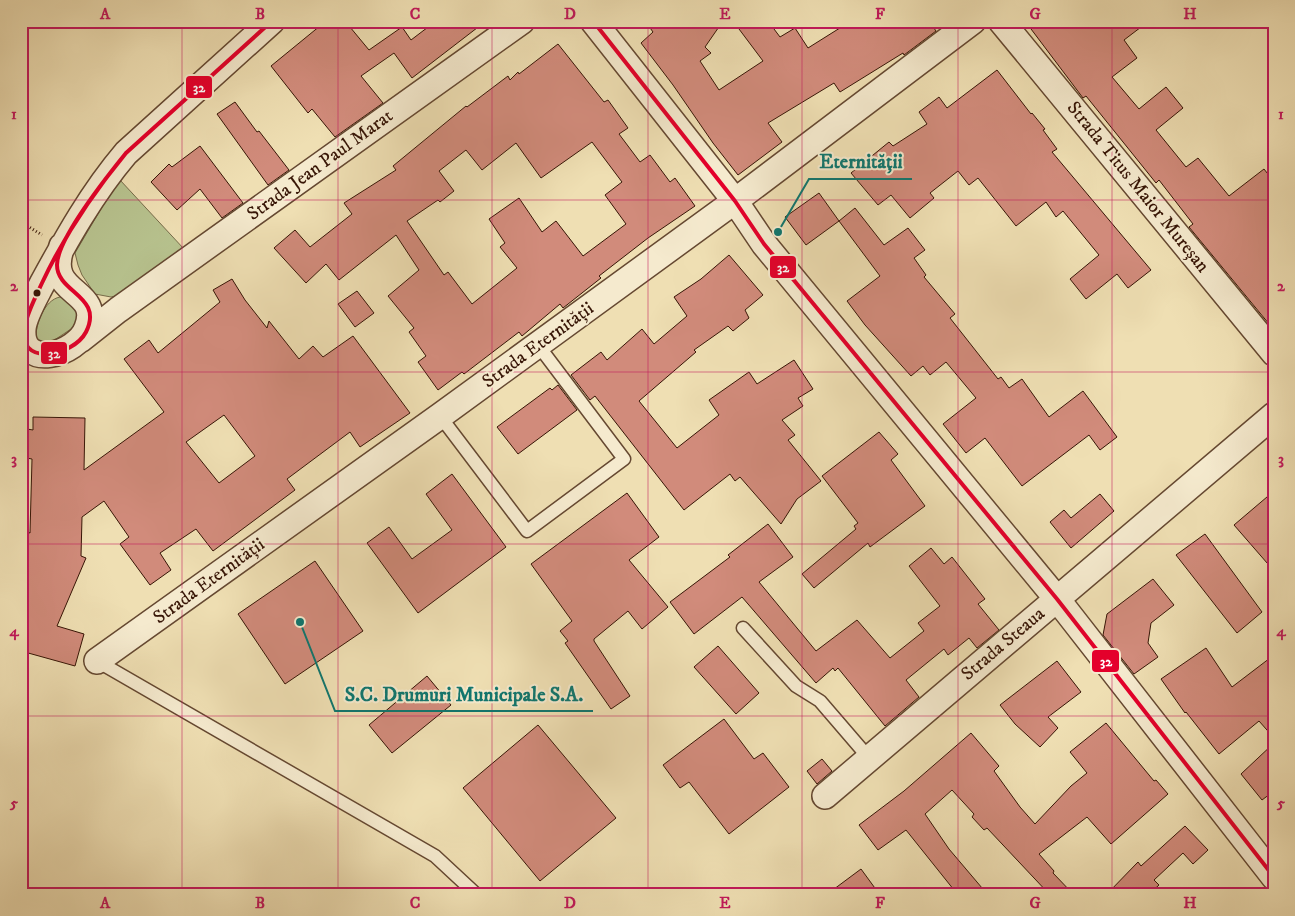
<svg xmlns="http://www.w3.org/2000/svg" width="1295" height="916" viewBox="0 0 1295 916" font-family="'IM FELL DW Pica',serif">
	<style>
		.green { fill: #b7c28e; stroke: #776c4a }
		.building { fill: #d18b7b; stroke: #371506; fill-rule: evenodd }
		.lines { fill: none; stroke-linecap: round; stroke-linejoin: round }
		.lane-casing { stroke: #654831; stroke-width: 15 }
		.street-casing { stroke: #654831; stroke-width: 28 }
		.path { stroke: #371506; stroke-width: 3; stroke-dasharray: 1 2.5; stroke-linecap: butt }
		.lane { stroke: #f5eace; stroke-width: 12 }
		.street { stroke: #f5eace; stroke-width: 25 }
		.bus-1-casing { stroke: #f5eace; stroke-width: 8 }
		.bus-1 { stroke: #e4002b; stroke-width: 4 }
		.grid { fill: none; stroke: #c2185b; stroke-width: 1; stroke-opacity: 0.55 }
		.bus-dot { fill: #371506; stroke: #f5eace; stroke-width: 2 }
		.labels { text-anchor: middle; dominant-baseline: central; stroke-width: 4; stroke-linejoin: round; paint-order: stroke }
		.street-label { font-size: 19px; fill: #371506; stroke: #f5eace }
		.leader { fill: none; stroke: #0f766e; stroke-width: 2 }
		.callout-dot { fill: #0f766e; stroke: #f5eace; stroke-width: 2 }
		.callout-label { font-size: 20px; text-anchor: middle; font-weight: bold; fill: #0f766e; stroke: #f5eace; stroke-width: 4; stroke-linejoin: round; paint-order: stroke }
		.line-badge { stroke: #f5eace; stroke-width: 2 }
		.badge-label { font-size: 14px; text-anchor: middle; font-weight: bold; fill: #fff }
		.neatline { fill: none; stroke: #c2185b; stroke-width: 2 }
		.grid-label { font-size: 16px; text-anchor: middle; font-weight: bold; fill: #c2185b }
	</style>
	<rect width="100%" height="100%" fill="#efdfb3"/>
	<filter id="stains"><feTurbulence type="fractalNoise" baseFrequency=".004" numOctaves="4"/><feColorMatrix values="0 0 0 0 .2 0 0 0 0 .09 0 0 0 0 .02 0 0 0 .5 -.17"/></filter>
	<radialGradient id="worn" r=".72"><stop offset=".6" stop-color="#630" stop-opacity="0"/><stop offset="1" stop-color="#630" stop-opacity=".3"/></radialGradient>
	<path class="green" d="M120 180 184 249 124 294 111 297 95 294 82 275 78 265 75 253 112 190Z
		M60 297 66 298 75 303 79 318 74 327 47 345 36 340C35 325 44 300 60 297Z"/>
	<path class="building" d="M326 21H345L369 50 402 27 411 40 436 21H486L412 78 394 53 361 76 383 103 335 137 312 109 308 113 271 66Z
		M645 21H723L705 47 711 53 700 61 719 90 763 61 733 21H768L780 37 795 28 808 48 851 21H929L936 31 904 55 903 53 840 92 834 83 768 123 782 142 738 175 713 143 673 85 641 43 653 32Z
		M1025 21H1149L1124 40 1137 58 1112 77 1139 109 1166 87 1183 108 1156 130 1186 167 1198 158 1229 196 1264 169 1274 182V330L1189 227 1193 224 1159 180 1156 183 1086 96 1083 98Z
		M558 44 604 102 608 100 628 128 619 134 640 162 650 155 670 182 675 178 695 206 648 238 599 276 601 278 563 308 560 304 522 336 519 332 464 374 462 372 438 390 418 362 426 356 409 332 414 328 388 296 419 270 396 235 339 280 326 264 306 283 274 248 295 230 310 247 352 214 344 203 396 170 393 166 466 106 467 107 508 76 510 80 518 72 519 74ZM592 142 622 182 605 195 626 224 583 256 556 221 542 232 519 198 489 219 505 243 500 247 517 268 472 304 448 272 444 275 407 221 438 200 440 202 454 191 439 171 466 150 482 170 516 143 541 178Z
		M997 70 1031 114 1032 113 1045 129 1043 130 1057 149 1052 152 1151 270 1128 288 1117 274 1086 299 1070 279 1099 255 1063 211 1056 217 1046 202 1016 226 978 178 969 185 958 171 930 193 934 198 910 218 891 195 878 205 851 173 889 142 893 146 927 124 919 112 939 97 947 108Z
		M235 102 257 132 259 131 289 170 268 185 217 114Z
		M200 146 243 203 222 218 200 189 177 210 151 182 169 164 172 167Z
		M819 193 839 221 806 245 785 217Z
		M855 208 884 245 908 228 925 250 914 258 926 275 924 277 955 314 950 318 998 379 1001 377 1009 388 1022 379 1049 417 1083 391 1117 437 1100 450 1089 435 1022 486 985 438 966 453 943 424 976 398 946 362 930 375 923 366 911 376 865 325 847 301 880 276 839 221Z
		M729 255 763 295 745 310 749 318 733 331 728 326 694 350 696 352 639 401 677 448 719 415 709 400 749 372 757 384 794 360 813 389 798 398 803 406 782 420 795 435 788 440 821 481 797 499 781 524 740 477 735 481 730 474 684 510 595 396 590 400 571 375 601 352 607 360 642 329 654 344 687 316 674 297 701 279Z
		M232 279 245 300 267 328 269 321 299 359 313 346 323 357 353 336 410 413 360 447 350 432 287 479 295 490 213 551 196 529 160 553 171 570 150 585 120 544 129 537 104 501 82 517 81 556 86 558 57 626 84 634 75 666 21 651V530L30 533 32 459 21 457V428L33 430V417L85 418 84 470 164 412 124 359 149 340 158 353 220 302 213 290ZM224 415 255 456 219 483 186 442Z
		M357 291 374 313 355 327 338 304Z
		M558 385 577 410 518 454 497 427 550 388 552 390Z
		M879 432 898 454 891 460 925 506 870 547 868 543 814 588 802 574 856 529 854 526 858 523 822 476Z
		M452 474 506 547 418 613 367 543 389 527 412 559 452 530 426 494Z
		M1274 491V571L1234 525Z
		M627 493 659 537 629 560 668 607 642 629 628 611 594 639V641L630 696 611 709 565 643 568 641 560 631 572 621 531 564Z
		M1100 494 1114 511 1071 548 1050 522 1064 510 1071 518Z
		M768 524 793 557 759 582 816 651 857 620 890 658 924 631 918 623 940 606 909 566 931 548 944 564 952 557 985 599 978 604 999 630 977 648 969 638 948 655 944 649 906 680 919 697 885 726 838 668 835 671 833 668 816 683 742 597 694 634 670 602 730 557 728 555Z
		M1205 534 1262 612 1237 633 1176 555Z
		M315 561 363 631 285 684 238 614Z
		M1153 579 1174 605 1151 623 1148 643 1158 657 1134 674 1103 635 1107 614Z
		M718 646 759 693 736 714 694 667Z
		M1206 648 1232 687 1274 655V738L1259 721 1219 754 1186 712 1185 713 1161 679Z
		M1057 661 1081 692 1048 717 1058 728 1040 747 1015 724 1000 705Z
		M427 676 451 705 392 753 369 725Z
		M724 719 754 759 763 753 789 787 729 834 689 782 680 788 663 765Z
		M1106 723 1154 781 1156 780 1168 794 1111 844 1087 817 1039 854 1054 871 1053 873 1074 895H1050L987 828 984 830 972 817 974 814 952 790 925 814 949 849 988 895H958L906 830 878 850 859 825 904 791 971 733 999 766 994 771 1020 807 1035 824 1071 786 1087 773 1070 752Z
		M538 725 616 818 540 881 463 788Z
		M1274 743V791L1262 800 1241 774Z
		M822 759 832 771 817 784 807 771Z
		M1185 826 1208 850 1193 864 1183 853 1154 880 1159 885 1148 895H1106L1138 862 1141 866Z
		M861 869 880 895H826Z"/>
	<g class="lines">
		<defs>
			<path id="lane" d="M440 416 527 531 624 459 538 345
				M743 628 796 686 820 701 869 758
				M97 661 435 856 477 895"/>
			<path id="street" d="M593 21 735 201 764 244 1057 599 1274 877
				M1001 21 1274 353
				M62 246C43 297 103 287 87 328 77 355 20 371 23 329 24 316 36 296 42 284 67 238 92 193 126 153L272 21
				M80 340 118 310 522 21
				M97 661 440 416 735 201 973 21
				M825 796 1274 415"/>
		</defs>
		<use href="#lane" class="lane-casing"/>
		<use href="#street" class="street-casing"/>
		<path class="path" d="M21 222 42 235"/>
		<use href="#lane" class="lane"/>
		<use href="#street" class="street"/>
		<defs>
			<path id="bus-1" d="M593 21 735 201 764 244 1057 599 1274 877
				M126 153C109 174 57 239 57 265 57 293 104 296 86 332 73 357 15 368 25 325 28 311 36 296 42 283 64 236 93 193 126 153Z
				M126 153 272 21"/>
		</defs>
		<use href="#bus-1" class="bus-1-casing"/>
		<use href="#bus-1" class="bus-1"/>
	</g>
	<path class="grid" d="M182 21V895M338 21V895M492 21V895M648 21V895M802 21V895M958 21V895M1112 21V895M21 200H1274M21 372H1274M21 544H1274M21 716H1274"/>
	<circle class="bus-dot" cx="37" cy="293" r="4.5"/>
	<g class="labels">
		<g class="street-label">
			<text transform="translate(320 165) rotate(-36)">Strada Jean Paul Marat</text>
			<text transform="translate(1138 187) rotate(51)">Strada Titus Maior Mureșan</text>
			<text transform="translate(538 345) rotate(-36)">Strada Eternității</text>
			<text transform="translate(209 581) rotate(-36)">Strada Eternității</text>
			<text transform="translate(1003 644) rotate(-40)">Strada Steaua</text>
		</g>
	</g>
	<path class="leader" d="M778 232L809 179H912M300 622L335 711H593"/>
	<g class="callout-dot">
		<circle cx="778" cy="232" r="5"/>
		<circle cx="300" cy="622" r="5"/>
	</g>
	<g class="callout-label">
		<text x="861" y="168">Eternității</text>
		<text x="464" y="701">S.C. Drumuri Municipale S.A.</text>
	</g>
	<g class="line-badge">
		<rect x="185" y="75" width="28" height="24" rx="5" fill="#e4002b"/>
		<rect x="769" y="255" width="28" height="24" rx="5" fill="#e4002b"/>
		<rect x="40" y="341" width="28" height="24" rx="5" fill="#e4002b"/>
		<rect x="1091" y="649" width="29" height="24" rx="5" fill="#e4002b"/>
	</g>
	<g class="badge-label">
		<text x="199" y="92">32</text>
		<text x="783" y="272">32</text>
		<text x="54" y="358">32</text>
		<text x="1106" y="666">32</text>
	</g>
	<rect width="1295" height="916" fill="none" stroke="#efdfb3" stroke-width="55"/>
	<rect x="28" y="28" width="1240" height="860" class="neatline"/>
	<g class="grid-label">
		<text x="105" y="19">A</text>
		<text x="260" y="19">B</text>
		<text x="415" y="19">C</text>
		<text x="570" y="19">D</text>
		<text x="725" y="19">E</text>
		<text x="880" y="19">F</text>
		<text x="1035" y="19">G</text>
		<text x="1190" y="19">H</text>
		<text x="14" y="119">1</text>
		<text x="1281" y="119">1</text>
		<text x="14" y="291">2</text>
		<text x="1281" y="291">2</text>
		<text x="14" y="464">3</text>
		<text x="1281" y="464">3</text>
		<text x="14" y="636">4</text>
		<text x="1281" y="636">4</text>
		<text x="14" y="808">5</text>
		<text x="1281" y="808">5</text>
		<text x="105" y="908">A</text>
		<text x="260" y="908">B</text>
		<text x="415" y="908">C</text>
		<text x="570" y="908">D</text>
		<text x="725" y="908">E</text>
		<text x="880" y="908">F</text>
		<text x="1035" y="908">G</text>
		<text x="1190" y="908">H</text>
	</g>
	<rect width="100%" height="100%" filter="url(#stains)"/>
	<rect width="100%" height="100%" fill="url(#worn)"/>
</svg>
